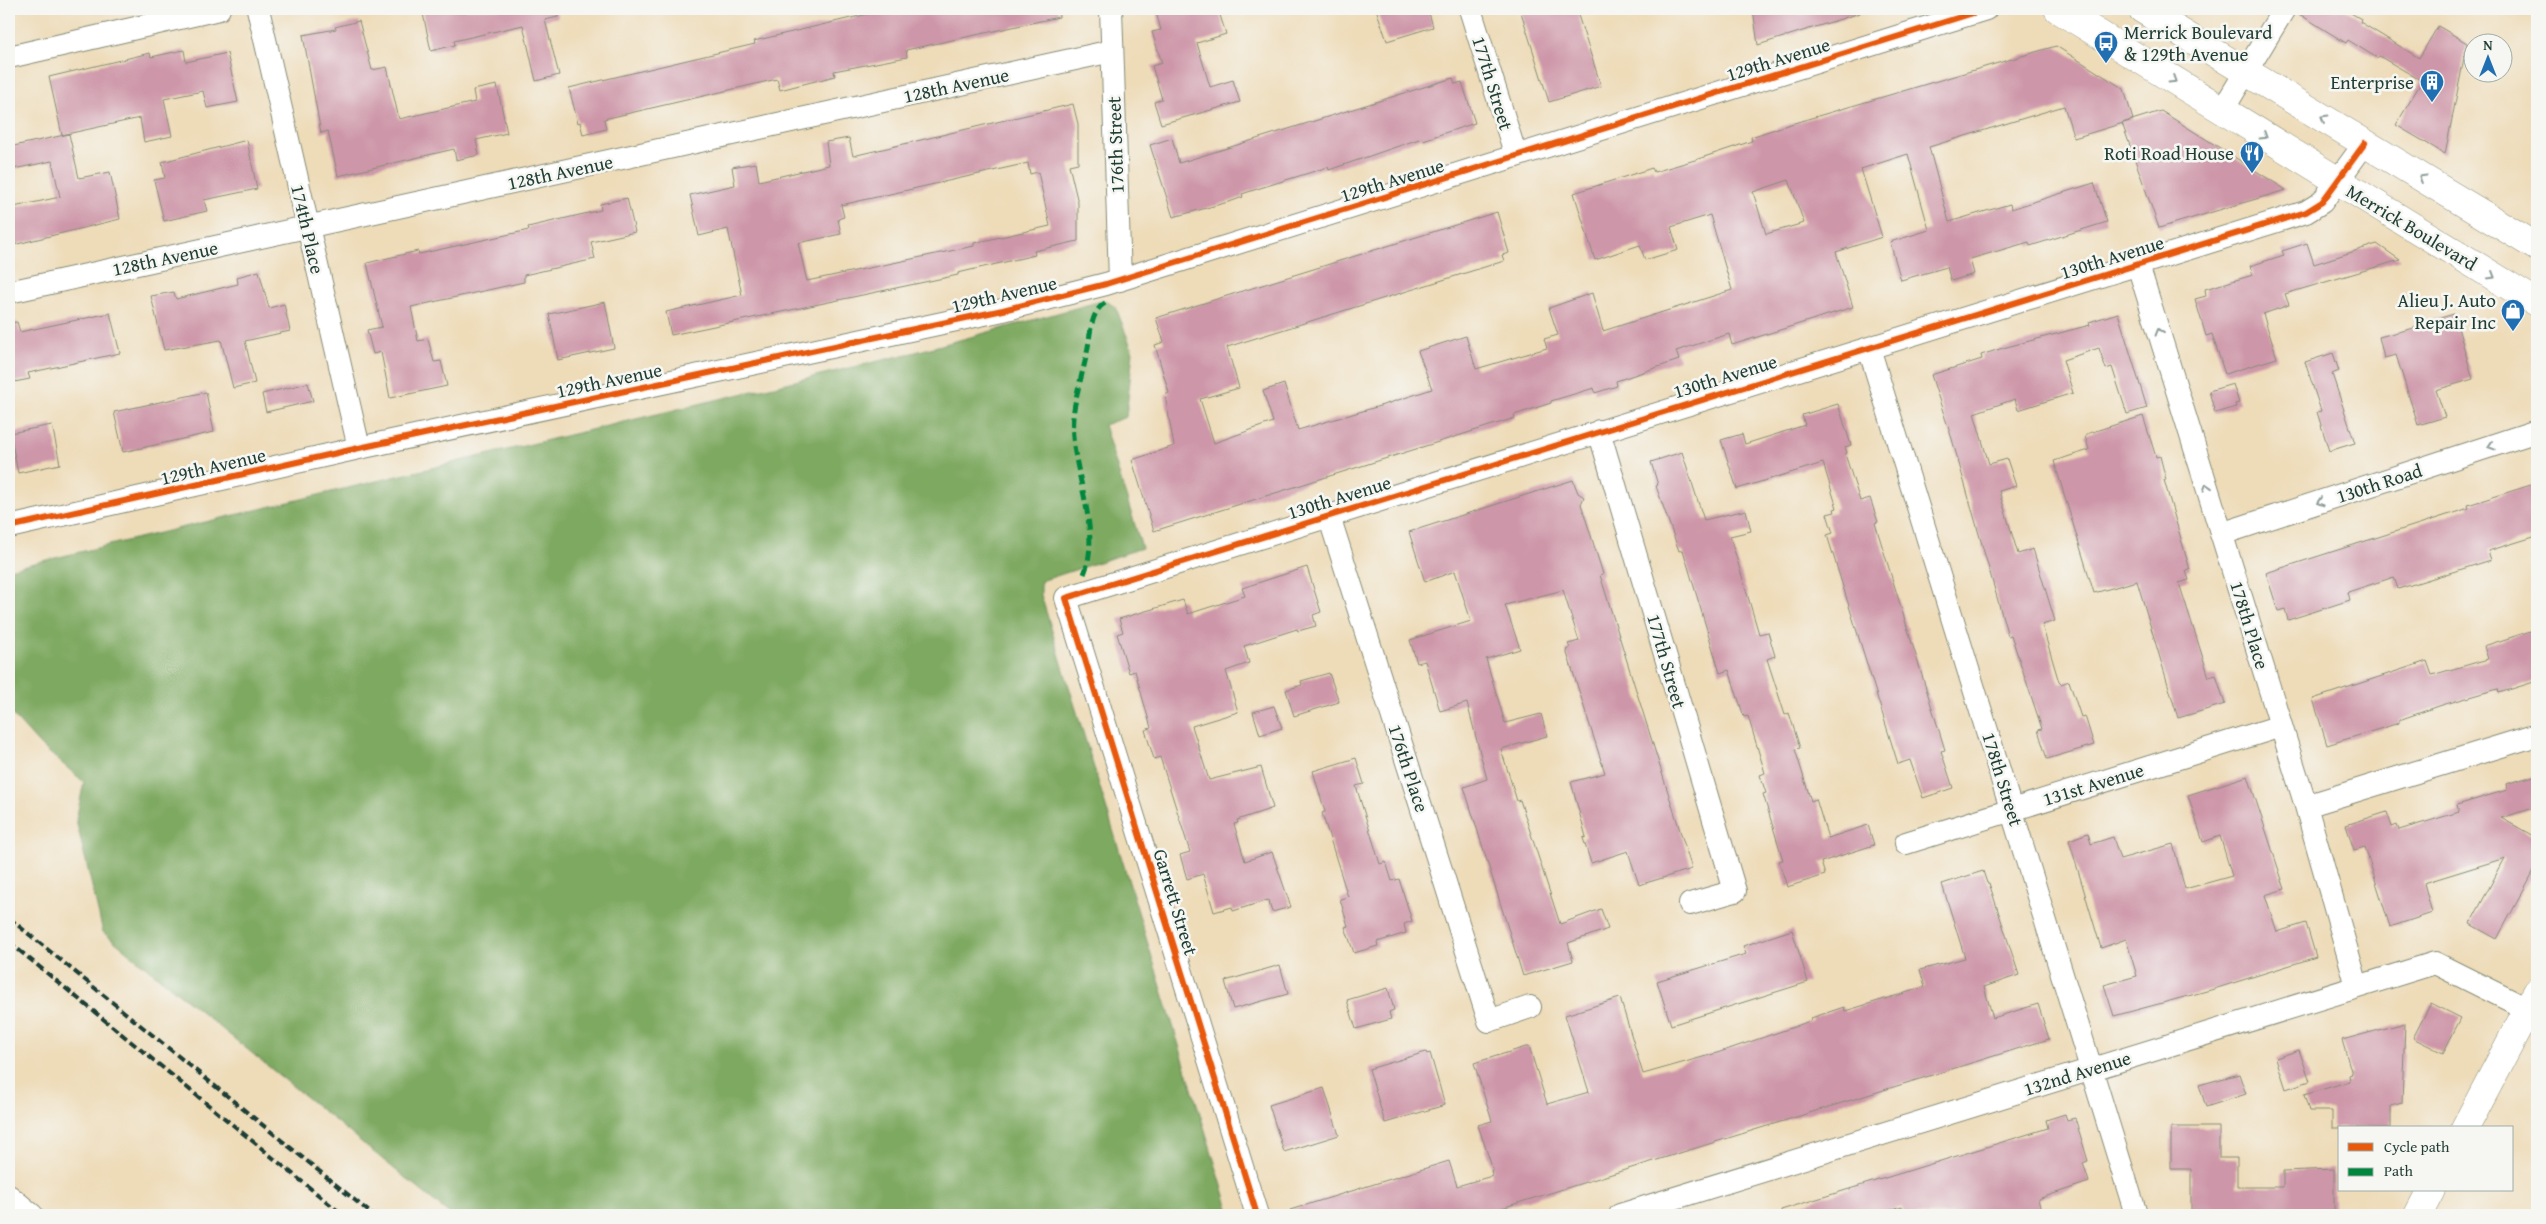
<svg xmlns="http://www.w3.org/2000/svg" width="2546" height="1224" viewBox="0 0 2546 1224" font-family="'Gentium Book Plus',serif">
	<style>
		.forest { fill: #7ea961; stroke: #4e734a }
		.building { fill: #ce97a9; fill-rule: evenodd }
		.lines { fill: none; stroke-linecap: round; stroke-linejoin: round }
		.minor-casing { stroke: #868c76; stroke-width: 24 }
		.secondary-casing { stroke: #868c76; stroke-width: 29 }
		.primary-casing { stroke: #868c76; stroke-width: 29 }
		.minor { stroke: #fff; stroke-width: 22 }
		.secondary { stroke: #fff; stroke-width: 28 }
		.primary { stroke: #fff; stroke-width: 28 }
		.rail { stroke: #1f3d34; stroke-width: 4; stroke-dasharray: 8 4; stroke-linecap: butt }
		.quiet { stroke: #00873e; stroke-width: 5; stroke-dasharray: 10 5; stroke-linecap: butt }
		.cycleway-casing { stroke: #f6f6f2; stroke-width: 9 }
		.cycleway { stroke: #e8590c; stroke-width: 6 }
		.oneway { stroke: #8f9e9a }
		.labels { text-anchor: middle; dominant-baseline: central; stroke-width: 5; stroke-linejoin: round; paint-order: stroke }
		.poi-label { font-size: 19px; fill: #1f3d34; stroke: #f6f6f2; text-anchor: end }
		.street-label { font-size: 19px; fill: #1f3d34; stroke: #f6f6f2 }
	</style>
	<rect width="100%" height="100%" fill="#f6f6f2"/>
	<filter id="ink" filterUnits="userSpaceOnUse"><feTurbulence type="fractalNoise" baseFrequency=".02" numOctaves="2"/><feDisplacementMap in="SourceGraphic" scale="10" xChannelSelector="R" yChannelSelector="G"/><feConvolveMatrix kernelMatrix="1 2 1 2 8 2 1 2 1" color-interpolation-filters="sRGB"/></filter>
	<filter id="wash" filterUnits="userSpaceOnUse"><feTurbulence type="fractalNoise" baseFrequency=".0096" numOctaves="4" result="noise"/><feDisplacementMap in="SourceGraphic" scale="20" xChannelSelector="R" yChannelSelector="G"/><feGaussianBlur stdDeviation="1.12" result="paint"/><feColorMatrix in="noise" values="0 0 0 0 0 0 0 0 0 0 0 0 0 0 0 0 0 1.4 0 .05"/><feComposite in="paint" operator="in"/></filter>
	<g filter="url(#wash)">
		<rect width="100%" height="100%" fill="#eedcb9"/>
		<path class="forest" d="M1105 300 1116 308 1133 352 1126 417 1104 425 1142 548 1041 581V595L1231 1215H451L103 932 76 820 84 782 39 744 9 711V569L912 353Z"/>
		<g id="blocks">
			<path class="building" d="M422 9H557L558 17 545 20 559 75 536 81 523 25 454 41 455 45 431 51Z
				M889 9H897V13L915 9H1058L1059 17 906 50 907 57 834 71 835 76 780 90 777 79 604 119 606 129 583 135 580 122 578 123 569 88 755 44 754 41Z
				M1155 9H1218L1226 34 1197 43 1210 87 1233 80 1240 102 1161 124 1154 102 1162 99 1152 66 1162 63 1152 32 1161 30Z
				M1376 9H1428L1433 27 1387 41Z
				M1520 9H1576L1601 86 1549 102Z
				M1753 9H1860V13L1758 45Z
				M2297 9H2344L2361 19 2360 22 2419 58 2438 26 2467 43 2445 154 2396 125 2422 81 2379 56 2377 58 2348 40 2346 43 2296 12Z
				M359 21 372 70 387 67 399 119 475 102 473 90 497 85 507 133 476 140 479 155 456 160 454 149 338 176 328 131 321 133 303 35 336 29 335 27Z
				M2056 46 2124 89 2133 120 2074 138 2064 106 1929 147 1949 222 2010 204 2011 209 2094 183 2107 222 2030 246 2029 242 1970 259 1974 274 1951 281 1947 267 1901 280 1890 242 1929 230 1908 154 1861 169 1882 237 1836 252 1853 307 1732 345 1729 334 1676 351 1679 360 1616 381 1617 386 1595 393 1594 388 1551 401V403L1514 415 1515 418 1154 531 1132 460 1174 446 1165 395 1169 393 1155 345 1164 342 1156 318 1497 212 1509 253 1502 255 1504 261 1227 347 1239 388 1200 399 1214 443 1273 422 1263 391 1284 384 1298 430 1383 405 1432 389 1418 351 1466 336 1476 369 1547 348 1544 339 1558 335 1549 308 1592 293 1603 331 1732 290 1710 215 1671 227 1678 250 1645 260 1640 245 1595 260 1574 193 1652 168 1654 172 1695 160 1752 141 1751 137 1784 126ZM1789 180 1804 223 1766 234 1753 192Z
				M184 50 186 62 227 53 238 102 207 108 203 91 164 99 172 136 144 142 140 118 62 135 49 77 150 53 151 57Z
				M1453 78 1455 84 1462 82 1475 123 1423 140 1422 138 1329 170 1328 167 1257 189 1242 194 1243 197 1232 201 1173 217 1150 145 1172 138 1179 163Z
				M1073 104 1078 124V163L1069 165 1078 203V241L1034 251 1035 255 958 273V275L671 335 666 312 742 295 728 229 699 236 690 195 735 185 732 167 756 163 759 181 829 165 826 142 849 138 853 156ZM1028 163 1030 174 1038 172 1050 226 974 243V246L807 281 798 243 841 234 838 219 844 217 841 205Z
				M2161 111 2239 160 2286 190 2159 228 2122 123Z
				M69 134 79 178 110 172 120 219 9 246V208L60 197 52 161 9 170V147Z
				M247 140 257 189 204 200 207 211 164 221 154 180 165 178 162 162Z
				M627 198 635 232 591 242 595 259 524 275V282L411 307 418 341 428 339 434 362 441 361 447 386 390 398 381 352 373 354 367 330 382 327 367 263 418 251 419 254 529 230 528 227 601 210 600 204Z
				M2307 243 2314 264 2377 244 2400 260 2285 294 2289 305 2263 314 2277 358 2225 374 2212 334 2206 336 2195 299 2206 296 2205 289 2253 275 2250 266 2284 255 2282 251Z
				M259 271 269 308 284 304 290 331 245 341 255 383 233 388 221 340 164 350 151 296 174 292 176 299 238 284 237 277Z
				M605 302 614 348 558 360 549 314Z
				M110 313 120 353 28 373 30 379 9 383V323L17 322 20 332Z
				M2118 313 2147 408 2127 414 2112 367 2106 369 2099 348 2063 360 2073 393 2018 410 2015 399 1974 413 1989 464 2007 459 2016 486 1999 491 2018 554 2033 549 2055 621 2042 625 2059 682 2061 684 2069 681 2081 717 2085 716 2094 745 2047 759 2038 730 2042 729 2011 635 2008 636 1952 439 1931 375 1982 359 1981 355 2003 348 2090 325 2089 322Z
				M2454 314 2473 379 2436 390 2445 417 2418 425 2396 355 2384 358 2379 337 2426 325V322Z
				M2333 353 2339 371 2332 374 2355 443 2329 451 2317 412 2321 411 2305 362Z
				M308 383 313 401 266 412 262 394Z
				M2233 384 2239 403 2235 404 2236 407 2215 413 2209 391Z
				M206 392 214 432 123 452 114 412Z
				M1838 404 1851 445 1845 447 1847 453 1845 454 1860 501 1870 498 1878 522 1875 523 1945 750 1941 751 1953 788 1923 798 1910 760 1898 764 1827 535 1833 533 1827 514 1835 512 1834 509 1837 508 1823 463 1737 489 1721 440 1742 434 1745 444 1774 435 1805 425 1802 415Z
				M2143 416 2156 457 2160 456 2166 480H2164L2190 570 2186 571 2189 580 2179 583 2209 677 2216 675 2225 704 2178 718 2137 581 2094 593 2054 461 2089 450 2085 436 2089 433Z
				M52 425 60 464 18 473 10 433Z
				M1682 452 1704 520 1746 510 1751 531 1730 536 1759 634 1768 632 1775 656 1767 659 1785 715 1789 713 1800 748 1795 749 1811 801 1816 799 1828 838 1868 825 1874 845 1821 862 1825 875 1787 887 1779 861 1783 860 1763 794 1766 793 1760 775 1765 773 1748 716 1744 717 1729 670 1720 673 1683 550 1679 551 1656 486 1658 485 1651 462Z
				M1573 480 1578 493 1584 497 1581 504 1603 574 1600 575 1692 869 1639 885 1628 851 1591 863 1583 838 1586 837 1571 782 1605 773 1566 650 1570 648 1568 644 1579 641 1563 590 1505 605 1520 649 1486 659 1505 723 1541 714 1547 736 1501 749 1517 801 1520 800 1560 924 1601 909 1608 929 1568 943 1573 961 1523 976 1464 787 1487 779 1467 703 1440 711 1425 661 1417 663 1410 640 1471 621 1455 571 1425 582 1409 532Z
				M2534 484 2537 496V536L2488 551 2491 560 2398 589 2394 577 2348 592 2350 600 2288 620 2285 609 2278 611 2266 573 2469 508 2468 505Z
				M1307 567 1321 612 1313 615 1316 626 1298 631 1297 629 1244 646 1249 663 1226 671 1238 712 1192 726 1209 780 1261 767 1273 808 1237 820 1238 823 1234 824 1245 861 1272 852 1291 907 1272 912 1268 900 1233 911 1232 907 1214 912 1203 874 1187 879 1180 855 1190 852 1160 757 1154 759 1145 730 1151 728 1135 671 1129 673 1117 634 1123 632 1119 619 1183 600 1188 614 1245 596 1242 588Z
				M2537 629V681L2499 693 2498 689 2442 705 2399 720V723L2327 745 2313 699 2427 661 2432 675 2488 659 2484 646Z
				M1329 673 1339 702 1294 716 1286 690 1302 685 1301 681Z
				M1274 706 1282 728 1260 735 1253 712Z
				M1356 758 1364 784 1356 786 1380 864 1386 862 1392 881 1399 879 1412 921 1404 924 1406 933 1377 942 1378 946 1354 953 1345 927 1348 926 1340 899 1348 897 1322 813 1325 812 1313 771Z
				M2537 775V807L2501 818 2537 838V865L2497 939 2470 924 2505 858 2424 883 2432 913 2390 927 2365 847 2354 850 2346 825 2387 812 2392 827 2397 825 2399 830 2459 812 2457 805 2507 790 2506 784Z
				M2248 776 2285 889 2265 895 2277 932 2306 923 2316 957 2214 989 2114 1016 2104 985 2137 976 2126 939 2101 948 2069 840 2088 833 2091 844 2113 837 2120 859 2173 844 2185 889 2232 876 2220 836 2203 842 2188 795Z
				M1983 871 1987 883H1989L2019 975 1984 987 1993 1018 2038 1004 2049 1039 1479 1215H1291L1290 1210 1449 1161 1457 1186 1492 1176 1491 1170H1493L1478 1125 1492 1121 1474 1063 1529 1046 1547 1104 1589 1092 1565 1015 1620 998 1643 1074 1717 1053 1794 1027 1812 1020 1811 1018 1844 1007 1845 1011 1925 987 1920 970 1965 958 1942 884Z
				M1792 930 1808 982 1671 1025 1657 981 1746 954 1743 946Z
				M1280 965 1288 994 1233 1009 1225 981Z
				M1388 988 1394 1010 1389 1012 1391 1019 1356 1029 1347 1000Z
				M2431 1003 2461 1018 2443 1053 2413 1038Z
				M2405 1023 2402 1103 2391 1106V1128H2332V1111H2309L2304 1095 2350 1081 2349 1075 2352 1074 2342 1040Z
				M2299 1050 2310 1081 2286 1089 2276 1058Z
				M1426 1052 1427 1054 1430 1053 1445 1105 1385 1123 1369 1069Z
				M2239 1074 2246 1094 2206 1107 2199 1085Z
				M1324 1088 1339 1135 1284 1152 1269 1105Z
				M2065 1114 2067 1120 2075 1118 2088 1161 2083 1163 2089 1182 2038 1199 2042 1215H1904L1902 1207 1874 1215H1782L1781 1210 2048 1128 2046 1120Z
				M2171 1127H2219V1158H2237V1187H2283V1171L2334 1169V1214L2191 1215V1169H2171Z"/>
		</g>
	</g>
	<g filter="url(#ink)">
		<use href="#blocks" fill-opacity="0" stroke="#868c76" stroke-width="1"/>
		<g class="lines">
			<defs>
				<path id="minor" d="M258 9 359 448
					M1111 9 1120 280
					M1470 9 1516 156
					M9 57 219 9
					M2222 111 2284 9
					M2138 265 2306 806 2357 986
					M9 292 1112 51
					M1869 348 2135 1211
					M1599 431 1735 891 1690 904
					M1329 516 1489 1021 1530 1007
					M9 527 359 448 1003 310 1106 284 1986 9
					M2221 534 2537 431
					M2306 806 2537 735
					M1906 843 2281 726
					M9 1196 32 1215
					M1257 1215 1066 598 2306 212 2322 202 2365 143
					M1620 1215 2435 963 2537 1014"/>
				<path id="secondary" d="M2465 1128 2537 992
					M2418 1215 2431 1190"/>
				<path id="primary" d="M2058 9 2537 303
					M2142 9 2537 247"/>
			</defs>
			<use href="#minor" class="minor-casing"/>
			<use href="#secondary" class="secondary-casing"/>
			<use href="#primary" class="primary-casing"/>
			<use href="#minor" class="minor"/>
			<use href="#secondary" class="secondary"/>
			<use href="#primary" class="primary"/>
			<path class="rail" d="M9 918 373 1215
				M9 942 343 1215"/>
			<path class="quiet" d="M1084 574C1101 533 1076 478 1073 437 1070 406 1083 377 1088 347 1091 330 1091 308 1109 301"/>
			<defs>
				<path id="cycleway" d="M9 527 359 448 1003 310 1106 284 1986 9
					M1257 1215 1066 598 2306 212 2322 202 2365 143"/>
			</defs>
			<use href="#cycleway" class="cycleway-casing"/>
			<use href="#cycleway" class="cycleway"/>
		</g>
		<defs><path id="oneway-chevron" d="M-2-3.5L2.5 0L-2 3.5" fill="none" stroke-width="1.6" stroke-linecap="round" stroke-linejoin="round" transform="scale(1.25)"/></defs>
		<g class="oneway">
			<use href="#oneway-chevron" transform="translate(2173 80) rotate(32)"/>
			<use href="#oneway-chevron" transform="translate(2324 118) rotate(-149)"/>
			<use href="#oneway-chevron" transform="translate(2264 136) rotate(32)"/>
			<use href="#oneway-chevron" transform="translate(2422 178) rotate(-149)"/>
			<use href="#oneway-chevron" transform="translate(2492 276) rotate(31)"/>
			<use href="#oneway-chevron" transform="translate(2159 332) rotate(-107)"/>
			<use href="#oneway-chevron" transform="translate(2491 446) rotate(162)"/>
			<use href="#oneway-chevron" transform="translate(2207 487) rotate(-107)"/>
			<use href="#oneway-chevron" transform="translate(2320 502) rotate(162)"/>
		</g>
	</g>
	<defs>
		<symbol id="bus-pin" viewBox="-11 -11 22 30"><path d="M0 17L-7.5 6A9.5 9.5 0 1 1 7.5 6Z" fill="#1f6fb2" stroke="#f6f6f2"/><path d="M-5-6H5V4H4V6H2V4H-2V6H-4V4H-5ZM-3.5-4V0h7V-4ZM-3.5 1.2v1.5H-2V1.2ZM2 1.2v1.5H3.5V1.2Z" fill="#fff"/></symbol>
		<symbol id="building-pin" viewBox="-11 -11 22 30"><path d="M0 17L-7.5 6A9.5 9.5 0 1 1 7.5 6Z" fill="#1f6fb2" stroke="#f6f6f2"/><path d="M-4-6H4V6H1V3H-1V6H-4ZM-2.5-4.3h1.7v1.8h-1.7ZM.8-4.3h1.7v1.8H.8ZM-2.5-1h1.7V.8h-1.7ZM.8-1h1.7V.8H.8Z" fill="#fff"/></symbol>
		<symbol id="restaurant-pin" viewBox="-11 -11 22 30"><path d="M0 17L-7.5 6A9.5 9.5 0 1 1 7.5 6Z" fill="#1f6fb2" stroke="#f6f6f2"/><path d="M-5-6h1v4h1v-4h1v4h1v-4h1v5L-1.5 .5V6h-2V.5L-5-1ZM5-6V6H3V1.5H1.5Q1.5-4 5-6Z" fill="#fff"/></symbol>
		<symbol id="shop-pin" viewBox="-11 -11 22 30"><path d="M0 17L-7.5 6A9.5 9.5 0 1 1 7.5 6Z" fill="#1f6fb2" stroke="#f6f6f2"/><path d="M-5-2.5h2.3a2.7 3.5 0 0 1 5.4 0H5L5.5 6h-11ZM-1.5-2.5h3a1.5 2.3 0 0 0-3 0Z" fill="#fff"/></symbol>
	</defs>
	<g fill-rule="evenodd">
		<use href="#bus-pin" x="2092" y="29" width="28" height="38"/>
		<use href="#building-pin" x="2418" y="68" width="28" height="38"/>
		<use href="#restaurant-pin" x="2238" y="139" width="28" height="38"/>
		<use href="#shop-pin" x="2499" y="297" width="28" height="38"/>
	</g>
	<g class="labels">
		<g class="poi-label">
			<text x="2124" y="32" text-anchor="start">Merrick Boulevard<tspan x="2124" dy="22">&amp; 129th Avenue</tspan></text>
			<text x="2414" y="82">Enterprise</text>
			<text x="2234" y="153">Roti Road House</text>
			<text x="2496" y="300">Alieu J. Auto<tspan x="2496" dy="22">Repair Inc</tspan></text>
		</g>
		<g class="street-label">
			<text transform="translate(1778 59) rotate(-17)">129th Avenue</text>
			<text transform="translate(1493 83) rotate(73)">177th Street</text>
			<text transform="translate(956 85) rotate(-12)">128th Avenue</text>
			<text transform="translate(1115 145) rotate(-92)">176th Street</text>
			<text transform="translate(560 172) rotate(-12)">128th Avenue</text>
			<text transform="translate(1392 180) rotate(-17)">129th Avenue</text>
			<text transform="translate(2412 227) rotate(31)">Merrick Boulevard</text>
			<text transform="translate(308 229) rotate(77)">174th Place</text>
			<text transform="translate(2112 257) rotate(-17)">130th Avenue</text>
			<text transform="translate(165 258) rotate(-12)">128th Avenue</text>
			<text transform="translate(1004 294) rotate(-13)">129th Avenue</text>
			<text transform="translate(1725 376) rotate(-17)">130th Avenue</text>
			<text transform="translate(609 380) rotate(-12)">129th Avenue</text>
			<text transform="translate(213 466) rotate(-13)">129th Avenue</text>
			<text transform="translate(2379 483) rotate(-18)">130th Road</text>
			<text transform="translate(1339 497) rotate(-17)">130th Avenue</text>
			<text transform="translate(2250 625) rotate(73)">178th Place</text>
			<text transform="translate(1667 661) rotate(74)">177th Street</text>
			<text transform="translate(1409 768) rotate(72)">176th Place</text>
			<text transform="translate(2003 779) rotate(73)">178th Street</text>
			<text transform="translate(2093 784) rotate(-17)">131st Avenue</text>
			<text transform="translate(1176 902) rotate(73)">Garrett Street</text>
			<text transform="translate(2077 1073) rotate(-17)">132nd Avenue</text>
		</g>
	</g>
	<rect width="2546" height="1224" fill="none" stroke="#f6f6f2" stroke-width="30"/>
	<rect x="2338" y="1126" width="175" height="65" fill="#f6f6f2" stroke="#a0aca6"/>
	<rect x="2348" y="1143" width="25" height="8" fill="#e8590c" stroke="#a0aca6"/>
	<text x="2384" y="1152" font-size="15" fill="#1f3d34">Cycle path</text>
	<rect x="2348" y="1168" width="25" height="8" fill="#00873e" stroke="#a0aca6"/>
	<text x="2384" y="1176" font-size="15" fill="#1f3d34">Path</text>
	<g transform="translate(2488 58)"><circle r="24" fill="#f6f6f2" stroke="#a0aca6"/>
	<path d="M0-4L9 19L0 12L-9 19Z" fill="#1f6fb2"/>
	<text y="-8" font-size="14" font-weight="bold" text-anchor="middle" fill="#1f3d34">N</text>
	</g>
</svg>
